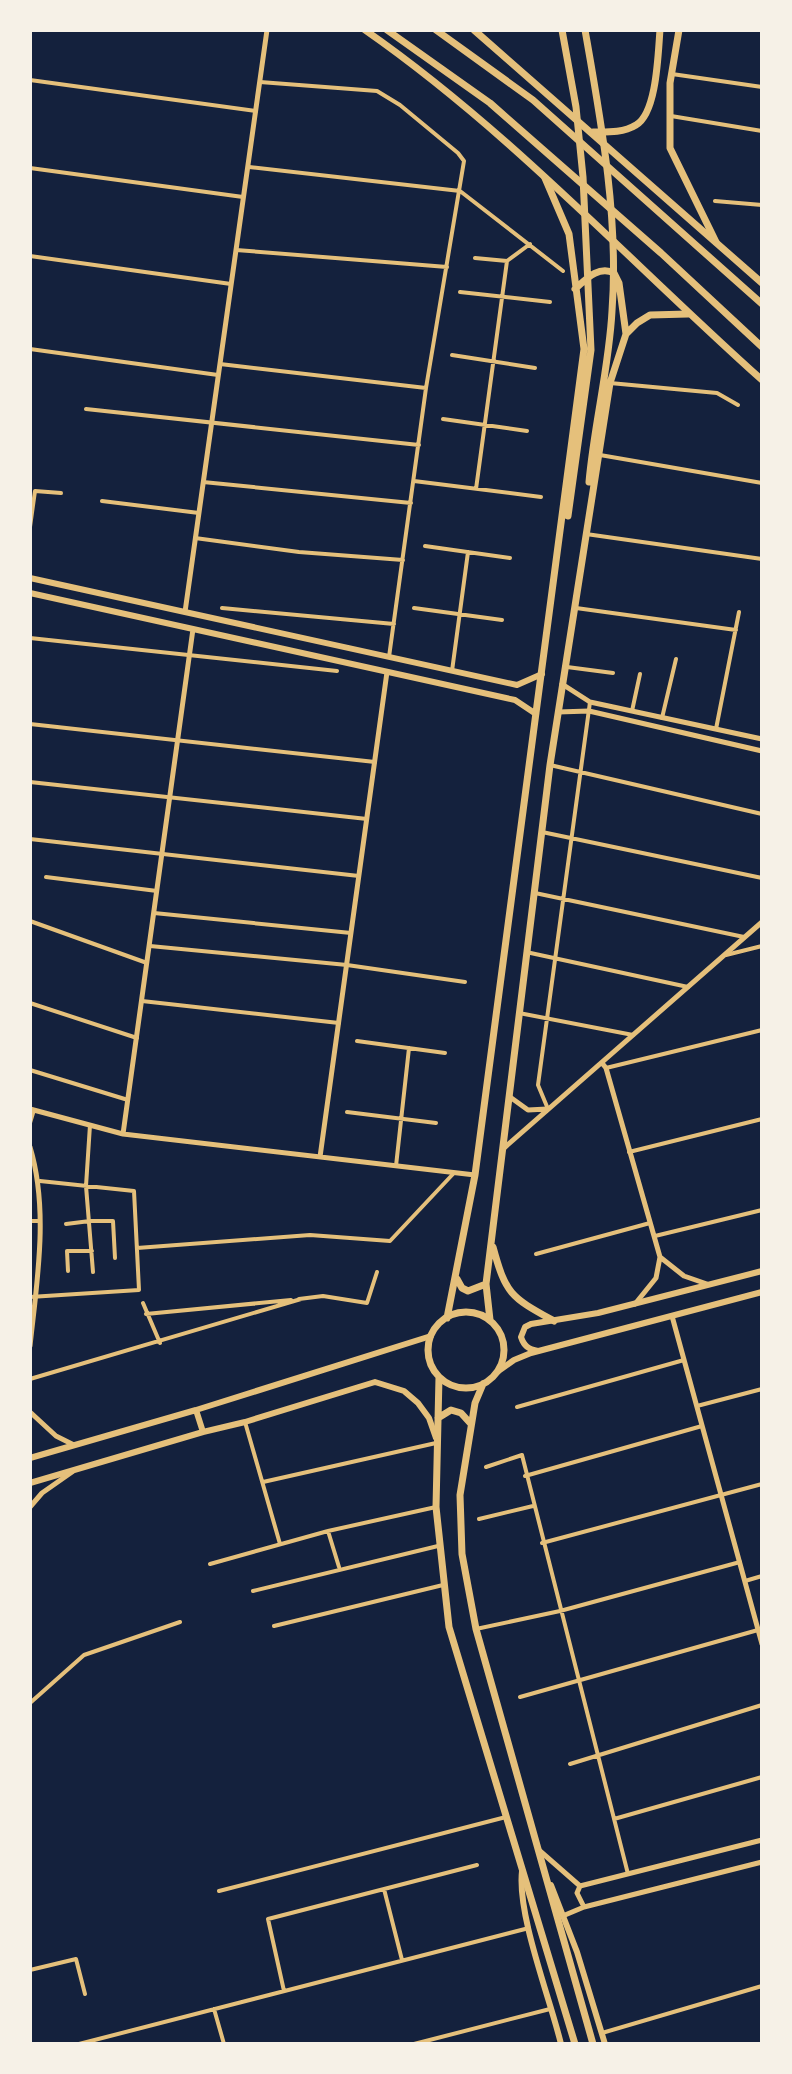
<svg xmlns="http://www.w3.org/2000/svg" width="792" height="2074" viewBox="0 0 792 2074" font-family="'Noto Serif',serif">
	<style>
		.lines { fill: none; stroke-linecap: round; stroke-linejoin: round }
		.minor { stroke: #e5c07b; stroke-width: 4 }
		.tertiary { stroke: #e5c07b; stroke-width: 5 }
		.secondary { stroke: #e5c07b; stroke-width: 6 }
		.primary { stroke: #e5c07b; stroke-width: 7 }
		.trunk { stroke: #e5c07b; stroke-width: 7 }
	</style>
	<rect width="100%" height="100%" fill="#14213d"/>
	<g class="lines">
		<path class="minor" d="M672 74 762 87
			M30 80 256 111
			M260 82 377 91 400 105 458 153 464 161 426 388 389 657
			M671 116 762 131
			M249 167 460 191 563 271
			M30 168 243 197
			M715 201 762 205
			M236 250 447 267
			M30 256 231 284
			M475 258 507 261
			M507 261 530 244
			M460 292 550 302
			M30 349 218 375
			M452 355 535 368
			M220 364 426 388
			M610 383 717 393 738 405
			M86 409 419 445
			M443 419 527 431
			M600 455 762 483
			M414 481 541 497
			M203 482 411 503
			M476 489 507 261
			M102 501 199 513
			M30 527 35 491 61 493
			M586 534 762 559
			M195 538 299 552 403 560
			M425 546 510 558
			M222 608 394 624
			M414 608 502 620
			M576 608 736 630
			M30 638 337 671
			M567 667 613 673
			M452 671 468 552
			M632 711 640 674
			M662 718 676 659
			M30 724 375 762
			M716 729 739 612
			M550 765 762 814
			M30 782 367 819
			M542 832 762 878
			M30 839 359 876
			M46 877 157 891
			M535 893 744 937
			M154 913 351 933
			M30 921 147 963
			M150 946 347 965 465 982
			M526 952 688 987
			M726 955 762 946
			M142 1001 339 1023
			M30 1003 137 1038
			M519 1013 633 1035
			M357 1041 445 1053
			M606 1068 762 1030
			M30 1070 128 1100
			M548 1109 538 1085 590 702
			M347 1112 436 1123
			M30 1123 34 1110
			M90 1125 86 1186 93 1272
			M629 1152 762 1119
			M396 1166 409 1048
			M30 1221H39
			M66 1224 90 1221H113L115 1258
			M655 1236 762 1210
			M137 1248 310 1235 390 1241 453 1174
			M536 1254 650 1223
			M68 1271 67 1251H92
			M30 1297 139 1290 134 1191 40 1181
			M299 1299 323 1296 367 1303 377 1272
			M143 1303 160 1343
			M146 1314 291 1300
			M30 1379 301 1299
			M697 1406 762 1389
			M517 1407 684 1360
			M245 1422 280 1544
			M486 1467 522 1455 628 1874
			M525 1476 702 1426
			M263 1482 436 1443
			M479 1519 533 1506
			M328 1531 339 1567
			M542 1543 762 1484
			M210 1564 328 1531 436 1507
			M745 1581 762 1576
			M253 1591 438 1546
			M274 1626 443 1585
			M476 1629 560 1611 740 1562
			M520 1697 758 1630
			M30 1703 84 1655 180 1622
			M570 1764 762 1705
			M614 1819 762 1777
			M384 1889 402 1960
			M219 1891 506 1817
			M30 1970 76 1959 85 1994
			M284 1991 268 1919 477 1865
			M214 2009 224 2044
			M602 2033 762 1986
			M79 2044 529 1928
			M414 2044 550 2009"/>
		<path class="tertiary" d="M185 612 267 30
			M562 684 590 702 762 739
			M558 712 589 711 762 751
			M602 1063 606 1068 660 1257 656 1278 635 1304
			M510 1097 528 1110 547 1109
			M30 1109 123 1134 475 1175
			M123 1134 193 629
			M30 1147C49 1210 37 1281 30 1346
			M504 1148 762 922
			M320 1157 387 672
			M660 1257 684 1276 707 1284
			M672 1316 762 1644
			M30 1412 56 1436 74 1445
			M30 1507 42 1493 72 1472
			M540 1851 580 1886 762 1840
			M580 1886 577 1893 584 1907
			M565 1915 584 1907 762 1862"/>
		<path class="secondary" d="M30 578 517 685 542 674
			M30 593 515 700 536 714
			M538 1351C528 1349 524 1346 521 1337L525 1327 531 1324 598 1313 762 1271
			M497 1372 514 1360 531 1353 762 1292
			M196 1410 203 1432
			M30 1458 196 1410 431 1336
			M30 1483 203 1432 245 1422 375 1382 404 1391 418 1403 429 1418 436 1438
			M522 1871C517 1915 550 1998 561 2044
			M551 1885 577 1952 605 2044"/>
		<path class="primary" d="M562 30 576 107 583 177 591 350 568 516
			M585 30C601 121 619 218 612 311 609 368 594 425 589 482
			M679 30 670 83V148L716 242
			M575 289C586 279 599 265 614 273L619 283 626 334
			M493 1247C506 1295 511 1297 554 1321
			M457 1279 462 1288 468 1291 486 1284
			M428 1350a38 38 0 1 1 76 0a38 38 0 1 1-76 0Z
			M447 1318 475 1175 584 349 569 234 545 178
			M490 1320 486 1284 550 765 610 383 626 334 637 323 650 315 688 314
			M439 1377 436 1507 449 1627 575 2044
			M483 1384 475 1403 460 1495 462 1554 476 1629 593 2044
			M438 1418 451 1410 461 1413 471 1424"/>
		<path class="trunk" d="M365 30C510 131 630 262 762 380
			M387 30 490 103 661 253 762 347
			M436 30 533 100 762 304
			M474 30 762 283
			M593 132C607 132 623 133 636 125 657 113 658 53 660 30"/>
	</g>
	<rect width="792" height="2074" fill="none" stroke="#f6f1e7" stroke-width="64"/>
</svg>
